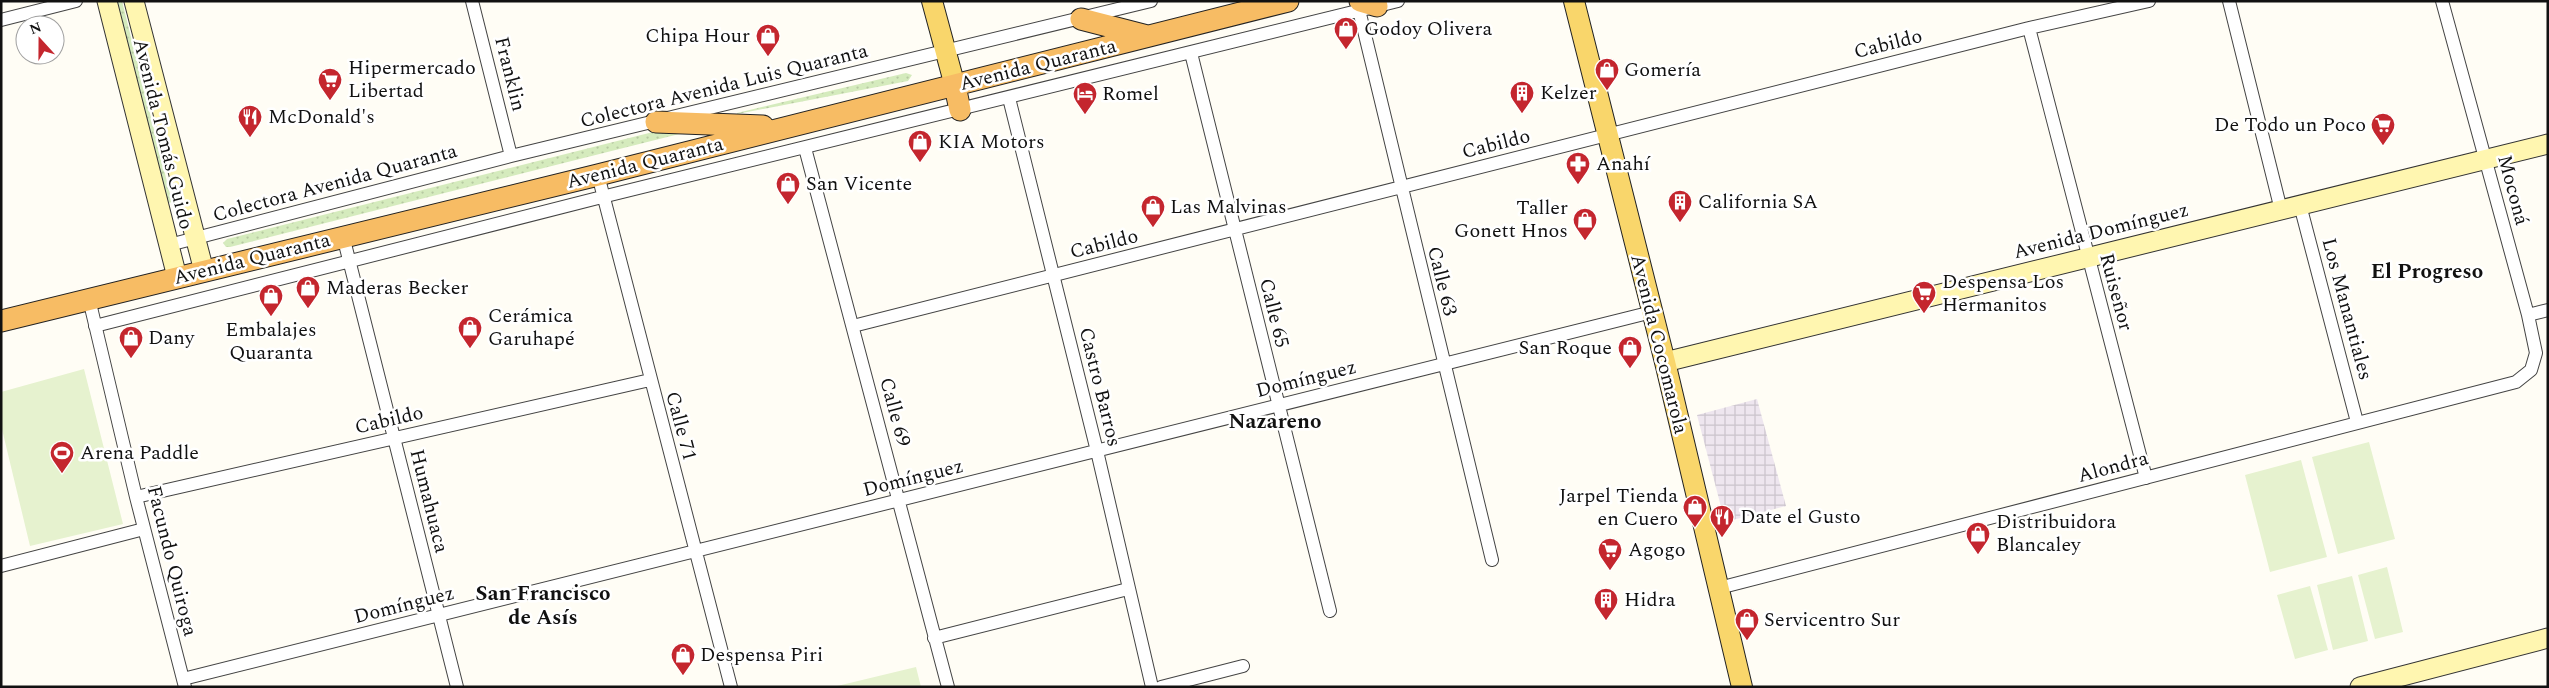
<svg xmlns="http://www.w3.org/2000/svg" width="2549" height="688" viewBox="0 0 2549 688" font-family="Spectral,serif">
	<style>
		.industrial { fill: url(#industrial-grid) }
		.grass { fill: url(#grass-dots) }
		.pitch { fill: #e6f2cf }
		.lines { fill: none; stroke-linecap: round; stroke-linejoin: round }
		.minor-casing { stroke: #444; stroke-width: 14 }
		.secondary-casing { stroke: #333; stroke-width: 21 }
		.primary-casing { stroke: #222; stroke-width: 22 }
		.trunk-casing { stroke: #222; stroke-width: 23 }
		.minor { stroke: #fff; stroke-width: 12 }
		.secondary { stroke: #fff6b0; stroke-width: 19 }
		.primary { stroke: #f9d66b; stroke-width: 20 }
		.trunk { stroke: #f7bc64; stroke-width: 21 }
		.labels { text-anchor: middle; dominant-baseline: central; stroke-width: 5; stroke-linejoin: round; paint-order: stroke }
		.poi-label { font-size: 20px; fill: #111; stroke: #fff; text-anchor: start }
		.street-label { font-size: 20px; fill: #111; stroke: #fff }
		.neighbourhood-label { font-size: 21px; font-weight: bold; fill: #111; stroke: #fff }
	</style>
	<defs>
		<pattern id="industrial-grid" width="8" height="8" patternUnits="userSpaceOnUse" patternTransform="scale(1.25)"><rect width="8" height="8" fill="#eee6ef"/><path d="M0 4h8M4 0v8" fill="none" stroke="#cbc4cc"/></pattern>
		<pattern id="grass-dots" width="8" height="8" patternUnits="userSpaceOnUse" patternTransform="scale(1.25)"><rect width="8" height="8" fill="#d5ebbd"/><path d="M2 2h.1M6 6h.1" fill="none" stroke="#b6c8a1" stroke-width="1.8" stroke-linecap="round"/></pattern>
	</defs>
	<rect width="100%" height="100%" fill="#fffdf5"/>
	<path class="industrial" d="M1757 399 1786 506 1725 522 1697 415Z"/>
	<path class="grass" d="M111 1H122L172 202 162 205Z
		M906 73 912 75 908 81 737 114V113Z
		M707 127 230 247H226L223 243 227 239 657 131Z"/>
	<path class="pitch" d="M84 369 123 524 30 546 1 425V392Z
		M2369 442 2395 539 2338 554 2312 457Z
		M2301 460 2327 557 2270 572 2245 475Z
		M2387 567 2403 632 2375 639 2358 575Z
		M2352 576 2368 641 2333 650 2317 585Z
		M2310 586 2328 650 2295 659 2277 595Z
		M916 667 921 687H833Z"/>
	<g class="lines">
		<defs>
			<path id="minor" d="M472 1 511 156
				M2229 1 2281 210
				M1359 10 1492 560
				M1 20 76 1
				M2029 28 2146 478
				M1191 53 1330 611
				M1009 98 1097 451 1152 687
				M805 148 948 687
				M598 175 731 687
				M2300 205 2357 422
				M343 236 457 687
				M169 245 511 156 1151 1
				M89 299 136 497 185 687
				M2528 315 2548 310
				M95 326 602 197 1398 1
				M853 326 2029 28 2149 1
				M136 497 650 380
				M1 566 144 529
				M1719 588 2516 382 2531 370 2536 353 2528 315 2442 1
				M934 638 1128 589
				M183 679 1652 312
				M1161 687 1243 666"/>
			<path id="secondary" d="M107 1 177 277
				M134 1 204 271
				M1665 362 2548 144
				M2360 687 2548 638"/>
			<path id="primary" d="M932 1 955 86
				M1574 1 1665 362 1742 687"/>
			<path id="trunk" d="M1360 1 1377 6
				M1081 19 1147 36
				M955 86 960 110
				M656 122 763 126
				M1 321 598 175 1288 1"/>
		</defs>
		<use href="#minor" class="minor-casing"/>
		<use href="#secondary" class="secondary-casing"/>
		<use href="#primary" class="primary-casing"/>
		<use href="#trunk" class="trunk-casing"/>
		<use href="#minor" class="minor"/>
		<use href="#secondary" class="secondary"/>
		<use href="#primary" class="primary"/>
		<use href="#trunk" class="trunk"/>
	</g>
	<defs>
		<symbol id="shop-pin" viewBox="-11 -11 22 30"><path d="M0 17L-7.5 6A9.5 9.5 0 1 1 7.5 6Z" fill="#c4262e" stroke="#fff"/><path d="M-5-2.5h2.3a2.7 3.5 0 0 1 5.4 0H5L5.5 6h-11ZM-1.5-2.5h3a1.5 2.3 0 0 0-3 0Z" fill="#fff"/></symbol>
		<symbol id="supermarket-pin" viewBox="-11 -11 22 30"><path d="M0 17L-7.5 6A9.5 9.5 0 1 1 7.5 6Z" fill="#c4262e" stroke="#fff"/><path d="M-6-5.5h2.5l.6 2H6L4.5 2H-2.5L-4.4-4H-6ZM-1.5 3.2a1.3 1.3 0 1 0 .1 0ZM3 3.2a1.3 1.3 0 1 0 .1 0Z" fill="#fff"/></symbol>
		<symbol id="building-pin" viewBox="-11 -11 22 30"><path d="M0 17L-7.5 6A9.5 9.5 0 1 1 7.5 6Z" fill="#c4262e" stroke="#fff"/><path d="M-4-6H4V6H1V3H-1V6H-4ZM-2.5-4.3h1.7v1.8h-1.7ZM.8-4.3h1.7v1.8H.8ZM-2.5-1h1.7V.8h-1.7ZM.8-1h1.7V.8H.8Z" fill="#fff"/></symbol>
		<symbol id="hotel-pin" viewBox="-11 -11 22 30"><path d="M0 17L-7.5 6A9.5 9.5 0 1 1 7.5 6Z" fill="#c4262e" stroke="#fff"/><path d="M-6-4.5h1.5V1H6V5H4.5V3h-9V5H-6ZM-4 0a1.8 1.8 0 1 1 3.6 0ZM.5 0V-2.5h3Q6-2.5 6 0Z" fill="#fff"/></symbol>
		<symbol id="restaurant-pin" viewBox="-11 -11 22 30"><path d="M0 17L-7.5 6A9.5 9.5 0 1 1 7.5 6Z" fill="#c4262e" stroke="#fff"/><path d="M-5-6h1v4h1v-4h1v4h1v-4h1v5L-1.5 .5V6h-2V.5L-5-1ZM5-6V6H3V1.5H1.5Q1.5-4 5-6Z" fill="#fff"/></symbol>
		<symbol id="pharmacy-pin" viewBox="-11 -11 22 30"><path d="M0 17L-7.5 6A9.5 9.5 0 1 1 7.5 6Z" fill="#c4262e" stroke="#fff"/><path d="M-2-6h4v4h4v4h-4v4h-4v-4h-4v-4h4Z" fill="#fff"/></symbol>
		<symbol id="stadium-pin" viewBox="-11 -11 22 30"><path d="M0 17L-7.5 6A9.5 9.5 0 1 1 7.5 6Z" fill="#c4262e" stroke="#fff"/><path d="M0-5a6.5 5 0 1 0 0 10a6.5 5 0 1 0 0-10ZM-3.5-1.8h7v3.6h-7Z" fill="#fff"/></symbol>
	</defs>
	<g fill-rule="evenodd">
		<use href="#shop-pin" x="1332" y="15" width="28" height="38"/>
		<use href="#shop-pin" x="754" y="22" width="28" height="38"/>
		<use href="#shop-pin" x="1593" y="56" width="28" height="38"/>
		<use href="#supermarket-pin" x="316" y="66" width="28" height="38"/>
		<use href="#building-pin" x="1508" y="79" width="28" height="38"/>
		<use href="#hotel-pin" x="1071" y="80" width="28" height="38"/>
		<use href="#restaurant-pin" x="236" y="103" width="28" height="38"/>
		<use href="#supermarket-pin" x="2369" y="111" width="28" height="38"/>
		<use href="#shop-pin" x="906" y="128" width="28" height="38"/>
		<use href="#pharmacy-pin" x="1564" y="150" width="28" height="38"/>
		<use href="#shop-pin" x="774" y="170" width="28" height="38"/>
		<use href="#building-pin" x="1666" y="188" width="28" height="38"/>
		<use href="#shop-pin" x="1139" y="193" width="28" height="38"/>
		<use href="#shop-pin" x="1571" y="206" width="28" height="38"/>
		<use href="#shop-pin" x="294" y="274" width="28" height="38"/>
		<use href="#supermarket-pin" x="1910" y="279" width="28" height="38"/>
		<use href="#shop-pin" x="257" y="282" width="28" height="38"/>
		<use href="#shop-pin" x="456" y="314" width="28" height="38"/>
		<use href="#shop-pin" x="117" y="324" width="28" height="38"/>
		<use href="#shop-pin" x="1616" y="334" width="28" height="38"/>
		<use href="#stadium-pin" x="48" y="439" width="28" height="38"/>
		<use href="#shop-pin" x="1681" y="493" width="28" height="38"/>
		<use href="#restaurant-pin" x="1708" y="503" width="28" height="38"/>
		<use href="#shop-pin" x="1964" y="520" width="28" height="38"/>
		<use href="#supermarket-pin" x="1596" y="536" width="28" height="38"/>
		<use href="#building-pin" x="1592" y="586" width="28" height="38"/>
		<use href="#shop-pin" x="1733" y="606" width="28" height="38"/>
		<use href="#shop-pin" x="669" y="641" width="28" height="38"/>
	</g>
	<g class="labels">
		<g class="poi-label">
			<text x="1364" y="29">Godoy Olivera</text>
			<text x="750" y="36" text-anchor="end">Chipa Hour</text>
			<text x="348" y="68">Hipermercado<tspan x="348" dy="23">Libertad</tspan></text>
			<text x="1624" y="70">Gomería</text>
			<text x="1540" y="93">Kelzer</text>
			<text x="1102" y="94">Romel</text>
			<text x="268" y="117">McDonald's</text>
			<text x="2366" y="125" text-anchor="end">De Todo un Poco</text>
			<text x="938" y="142">KIA Motors</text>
			<text x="1596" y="164">Anahí</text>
			<text x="806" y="184">San Vicente</text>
			<text x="1698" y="202">California SA</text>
			<text x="1170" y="207">Las Malvinas</text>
			<text x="1568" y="208" text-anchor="end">Taller<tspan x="1568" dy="23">Gonett Hnos</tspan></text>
			<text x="1942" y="282">Despensa Los<tspan x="1942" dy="23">Hermanitos</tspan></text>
			<text x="326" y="288">Maderas Becker</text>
			<text x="488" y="316">Cerámica<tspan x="488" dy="23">Garuhapé</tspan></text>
			<text x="271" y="330" text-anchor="middle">Embalajes<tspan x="271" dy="23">Quaranta</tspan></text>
			<text x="148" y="338">Dany</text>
			<text x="1612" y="348" text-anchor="end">San Roque</text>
			<text x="80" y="453">Arena Paddle</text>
			<text x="1678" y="496" text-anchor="end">Jarpel Tienda<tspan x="1678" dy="23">en Cuero</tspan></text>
			<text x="1740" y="517">Date el Gusto</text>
			<text x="1996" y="522">Distribuidora<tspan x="1996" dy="23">Blancaley</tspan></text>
			<text x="1628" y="550">Agogo</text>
			<text x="1624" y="600">Hidra</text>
			<text x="1764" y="620">Servicentro Sur</text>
			<text x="700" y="655">Despensa Piri</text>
		</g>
		<g class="street-label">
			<text transform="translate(1888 44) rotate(-14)">Cabildo</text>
			<text transform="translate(1038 65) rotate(-14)">Avenida Quaranta</text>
			<text transform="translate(510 74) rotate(76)">Franklin</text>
			<text transform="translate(724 86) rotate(-14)">Colectora Avenida Luis Quaranta</text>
			<text transform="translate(163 134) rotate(76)">Avenida Tomás Guido</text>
			<text transform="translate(1496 144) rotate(-14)">Cabildo</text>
			<text transform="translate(645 163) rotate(-14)">Avenida Quaranta</text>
			<text transform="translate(335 183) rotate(-15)">Colectora Avenida Quaranta</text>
			<text transform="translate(2513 190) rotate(75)">Moconá</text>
			<text transform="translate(2101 231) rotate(-14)">Avenida Domínguez</text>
			<text transform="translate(1104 244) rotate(-14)">Cabildo</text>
			<text transform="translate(252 259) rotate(-14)">Avenida Quaranta</text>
			<text transform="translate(1442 281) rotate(76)">Calle 63</text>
			<text transform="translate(2116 292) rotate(75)">Ruiseñor</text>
			<text transform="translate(2347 309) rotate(75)">Los Manantiales</text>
			<text transform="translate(1274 313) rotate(76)">Calle 65</text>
			<text transform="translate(1659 344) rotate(76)">Avenida Cocomarola</text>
			<text transform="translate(1306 379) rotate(-14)">Domínguez</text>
			<text transform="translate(1100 387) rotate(76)">Castro Barros</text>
			<text transform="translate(895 412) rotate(75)">Calle 69</text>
			<text transform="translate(389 420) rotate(-13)">Cabildo</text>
			<text transform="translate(681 426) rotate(75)">Calle 71</text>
			<text transform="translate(2113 467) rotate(-15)">Alondra</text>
			<text transform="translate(913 478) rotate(-14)">Domínguez</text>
			<text transform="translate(429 501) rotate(76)">Humahuaca</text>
			<text transform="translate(172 561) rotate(76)">Facundo Quiroga</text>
			<text transform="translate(404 605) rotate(-14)">Domínguez</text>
		</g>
		<g class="neighbourhood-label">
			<text x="2427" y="272">El Progreso</text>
			<text x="1275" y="422">Nazareno</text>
			<text x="543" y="594">San Francisco<tspan x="543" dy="24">de Asís</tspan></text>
		</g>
	</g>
	<rect width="2549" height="688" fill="none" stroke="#111111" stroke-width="5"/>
	<g transform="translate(40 40) rotate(339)"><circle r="24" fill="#ffffff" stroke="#a0a0a0"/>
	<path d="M0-4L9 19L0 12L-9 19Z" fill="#c4262e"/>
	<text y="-8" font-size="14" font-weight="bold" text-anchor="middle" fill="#111111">N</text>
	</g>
</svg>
